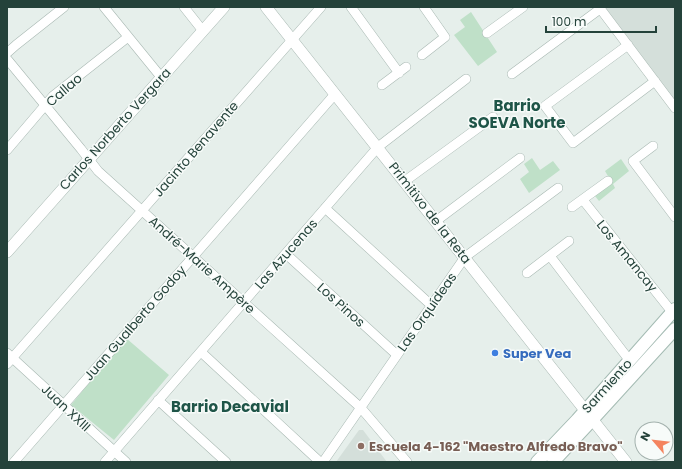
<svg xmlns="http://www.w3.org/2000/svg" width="682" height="469" viewBox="0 0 682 469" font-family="Poppins,sans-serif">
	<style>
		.built { fill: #d4dfda }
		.green { fill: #bfe0c8 }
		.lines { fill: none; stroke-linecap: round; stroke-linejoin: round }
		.minor-casing { stroke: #a8b8b2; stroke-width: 10 }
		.tertiary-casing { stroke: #a8b8b2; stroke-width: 12 }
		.secondary-casing { stroke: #a4bbb3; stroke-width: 14 }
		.minor { stroke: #fff; stroke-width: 9 }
		.tertiary { stroke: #fff; stroke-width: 11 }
		.secondary { stroke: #fff; stroke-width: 12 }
		.shop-dot { fill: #3f7fe0; stroke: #f7fbf9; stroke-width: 1.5 }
		.education-dot { fill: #8d6e63; stroke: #f7fbf9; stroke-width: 1.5 }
		.labels { text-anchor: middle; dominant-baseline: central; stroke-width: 3; stroke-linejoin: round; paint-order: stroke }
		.street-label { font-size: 13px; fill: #24423a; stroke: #f7fbf9 }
		.shop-label { font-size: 13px; font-weight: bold; fill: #366cbe; stroke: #f7fbf9; text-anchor: start }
		.education-label { font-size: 13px; font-weight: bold; fill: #785e54; stroke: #f7fbf9; text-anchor: start }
		.quarter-label { font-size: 15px; font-weight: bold; fill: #1f5548; stroke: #f7fbf9 }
	</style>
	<rect width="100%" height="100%" fill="#e6efeb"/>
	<path class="built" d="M599 7H675V108Z
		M359 430H363L387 462H336Z"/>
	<path class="green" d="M471 12 497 52 478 66 454 35 465 27 460 20Z
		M532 158 540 170 553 161 560 170 529 193 520 179 529 172 524 164Z
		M621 159 629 171 613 184 615 188 599 201 595 196 612 183 605 171Z
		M126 338 169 375 114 440 71 405Z"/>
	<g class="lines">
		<defs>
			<path id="minor" d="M104 7 161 77
				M184 7 203 31
				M351 7 399 73
				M599 7 675 108
				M487 33 523 7
				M628 45 545 106 573 143 655 81
				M7 53 16 45 64 7
				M422 55 445 37 424 7
				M7 59 81 149 98 171 361 408 407 462
				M512 74 600 9
				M382 85 406 67
				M653 146 633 161 675 217
				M7 150 53 96 128 37
				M405 181 493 117
				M583 200 672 312
				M572 207 608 181
				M325 208 431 305
				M436 221 520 158
				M286 254 397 355
				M550 256 630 361
				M527 273 569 241
				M201 352 320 462
				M7 353 126 462
				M7 364 321 7
				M158 400 226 462
				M14 462 335 94
				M105 462 378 147 466 79
				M323 462 465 257 558 188"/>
			<path id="tertiary" d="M266 7 626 462
				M7 252 224 7"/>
			<path id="secondary" d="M537 462 577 420 675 309
				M553 462 593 419 675 329"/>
		</defs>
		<use href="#minor" class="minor-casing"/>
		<use href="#tertiary" class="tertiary-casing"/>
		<use href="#secondary" class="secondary-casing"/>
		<use href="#minor" class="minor"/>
		<use href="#tertiary" class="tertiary"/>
		<use href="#secondary" class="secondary"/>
	</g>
	<circle class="shop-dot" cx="495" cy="353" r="4"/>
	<circle class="education-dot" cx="361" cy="446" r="4"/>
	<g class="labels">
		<g class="street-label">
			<text transform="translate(64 90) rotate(-41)">Callao</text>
			<text transform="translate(115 129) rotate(-48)">Carlos Norberto Vergara</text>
			<text transform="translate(196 149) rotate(-49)">Jacinto Benavente</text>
			<text transform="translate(430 213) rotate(52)">Primitivo de la Reta</text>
			<text transform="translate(286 254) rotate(-49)">Las Azucenas</text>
			<text transform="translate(627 256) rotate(51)">Los Amancay</text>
			<text transform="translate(202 265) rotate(42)">André-Marie Ampère</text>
			<text transform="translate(341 305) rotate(42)">Los Pinos</text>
			<text transform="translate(427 312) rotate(-55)">Las Orquídeas</text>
			<text transform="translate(135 323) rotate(-49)">Juan Gualberto Godoy</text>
			<text transform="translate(607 386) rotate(-48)">Sarmiento</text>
			<text transform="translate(66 408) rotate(43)">Juan XXIII</text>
		</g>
		<g class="shop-label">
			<text x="503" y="353">Super Vea</text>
		</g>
		<g class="education-label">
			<text x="369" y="446">Escuela 4-162 "Maestro Alfredo Bravo"</text>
		</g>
		<g class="quarter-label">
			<text x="517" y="105">Barrio<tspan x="517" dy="17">SOEVA Norte</tspan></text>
			<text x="230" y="406">Barrio Decavial</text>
		</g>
	</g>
	<rect width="682" height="469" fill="none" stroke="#24423a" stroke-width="16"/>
	<g transform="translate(654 441) rotate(298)"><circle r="19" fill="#f7fbf9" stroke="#a3b1ad"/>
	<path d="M0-3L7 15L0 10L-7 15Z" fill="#f4845f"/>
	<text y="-6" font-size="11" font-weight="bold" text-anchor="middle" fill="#24423a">N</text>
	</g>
	<path d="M546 26v6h110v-6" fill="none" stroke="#24423a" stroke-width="2"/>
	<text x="552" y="26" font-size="12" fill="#24423a" stroke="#f7fbf9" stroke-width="3" paint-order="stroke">100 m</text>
</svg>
